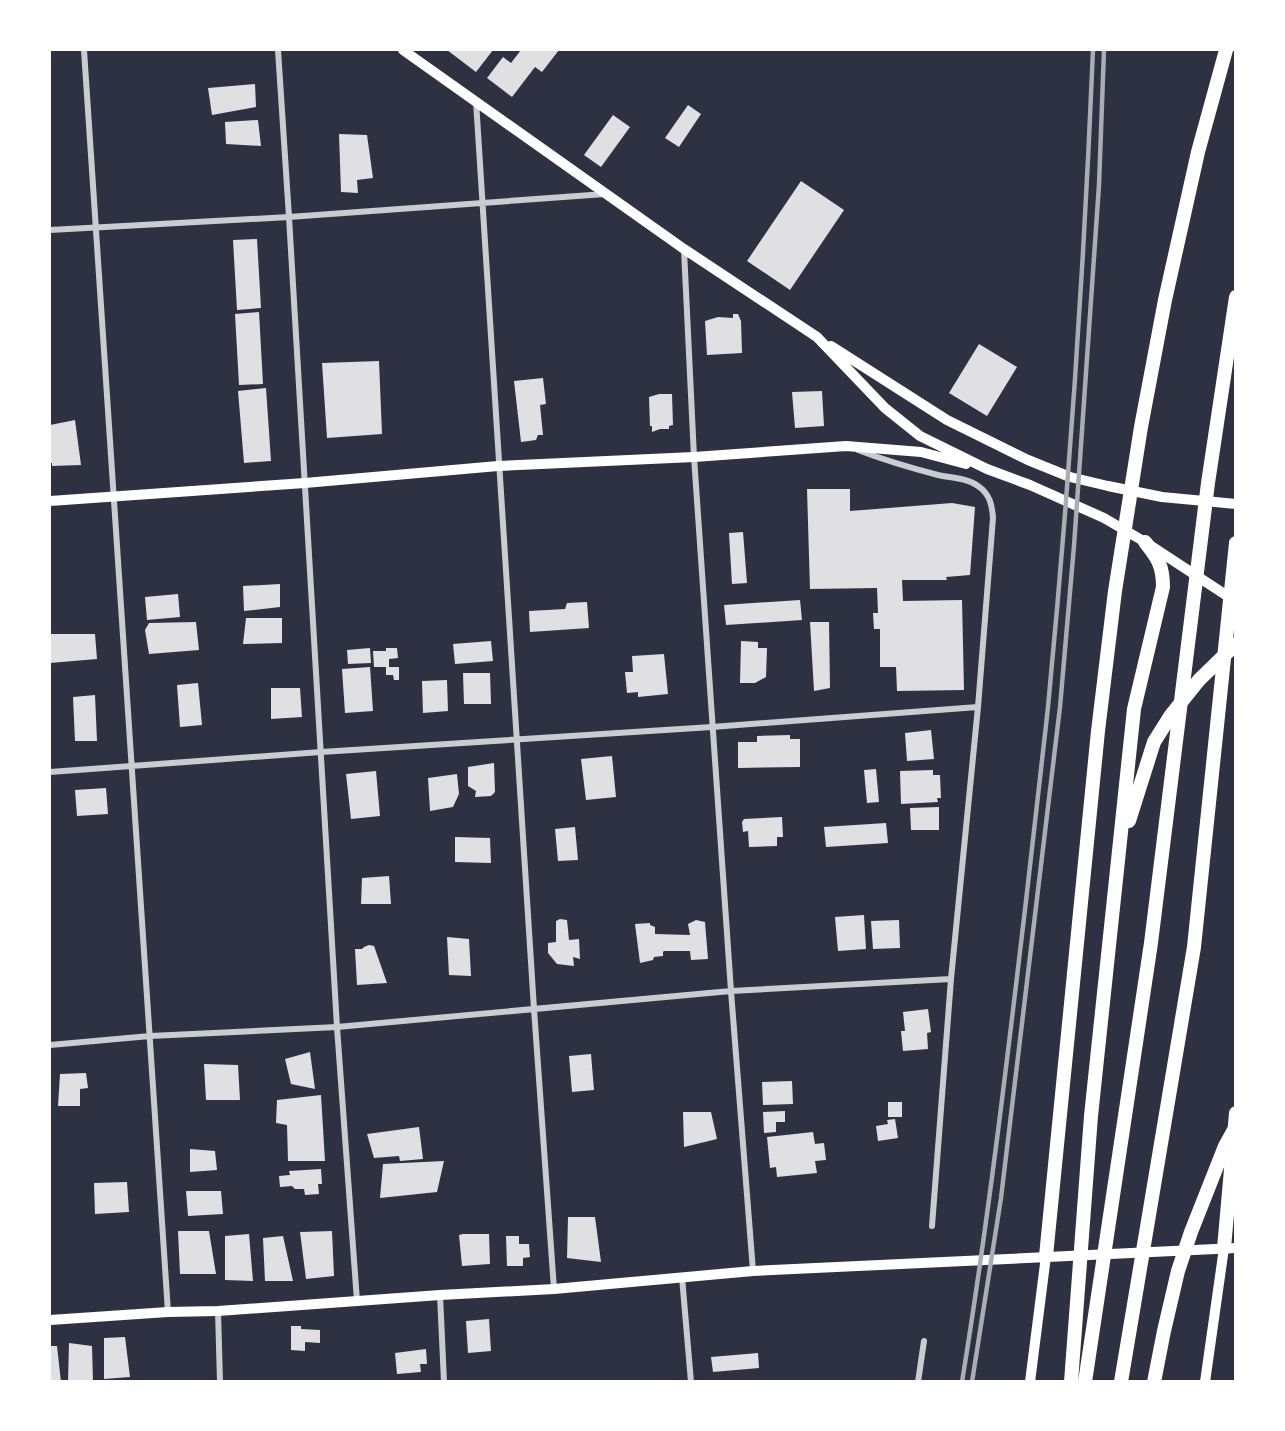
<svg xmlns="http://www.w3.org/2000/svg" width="1285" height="1431" viewBox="0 0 1285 1431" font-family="Barlow,sans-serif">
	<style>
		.building { fill: #e0e0e3 }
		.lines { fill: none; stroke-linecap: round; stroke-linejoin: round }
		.minor { stroke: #caccd0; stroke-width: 6 }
		.secondary { stroke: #fff; stroke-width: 10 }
		.motorway { stroke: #fff; stroke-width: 14 }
		.rail { stroke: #abadb3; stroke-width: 4.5 }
	</style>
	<rect width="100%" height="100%" fill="#2d3142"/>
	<path class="building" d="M447 50H493L476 72Z
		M521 50H559L542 72 535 67 512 97 487 78 503 57 511 63Z
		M255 84 256 107 212 115 208 88Z
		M688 105 701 114 679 147 665 138Z
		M613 115 630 127 601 167 584 155Z
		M258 120 261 146 226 144 225 122Z
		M339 134 367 135 373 178 357 180 358 193 341 192Z
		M801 181 844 210 790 290 747 261Z
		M257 239 261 308 237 310 233 240Z
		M259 312 263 384 239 385 235 314Z
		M733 314H738L741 321 742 353 707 355 705 321 718 317 733 318Z
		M979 344 1017 367 987 416 949 393Z
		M379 361 382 434 327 438 322 363Z
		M543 378 546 404 540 405 543 435H538L536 440 521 442 514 381Z
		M266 388 271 461 244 463 238 391Z
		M822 391 824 426 795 428 792 392Z
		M659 394H672L673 425 669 426V429H660L652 432V426H650L649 397Z
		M75 420 81 465 52 466V463H50V425Z
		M807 489H850V511L952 503 975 507 970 575 946 577 947 580H902L903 601 962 600 964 690 897 691 896 667H880V629H874L873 613H878L877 588 810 589Z
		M743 532 747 583 732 584 729 533Z
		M280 584V607L244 611 243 586Z
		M178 594 180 617 147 620 145 597Z
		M800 600 802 620 726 625 724 605Z
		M587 602 589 628 530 632 529 611 565 609 567 603Z
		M246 618H282V643L243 644Z
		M196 622 199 650 149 654 145 630 149 623Z
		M810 622H829L830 688 814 691Z
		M50 634H95L97 659 50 663Z
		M491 641 493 661 455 664 453 644Z
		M741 641 758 642V648H767L766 677 755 683H740Z
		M370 648 371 663 348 664 347 650Z
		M386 648H397L398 658 389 659V667H399V680H394L393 675H386V667H374L373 651H386Z
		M664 654 668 694 638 697V692L627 693 625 672H633L632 656Z
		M370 667 373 711 345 713 342 669Z
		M463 673H490L491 704H464Z
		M447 680 448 711 423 713 422 681Z
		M198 683 202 725 180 727 177 685Z
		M271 688H300L302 717 271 719Z
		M95 695 97 741H75L73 697Z
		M931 730 934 759 907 761 905 733Z
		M790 735V739H800V767L738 768V742H757V736Z
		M612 756 616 797 586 800 581 759Z
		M494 763 495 792 491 796 475 797 476 791 468 786V767Z
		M876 769 879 802 867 803 864 770Z
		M933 770V775H940L941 798H937L938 802 901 804 900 771Z
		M376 771 380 816 351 819 346 774Z
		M457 774 459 794 453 807 430 811 428 778Z
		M106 788 108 814 77 816 75 790Z
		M939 807V830H911L910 808Z
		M782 817 783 837H777V846L749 847 748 831 743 832 742 822 744 819Z
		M886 823 888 843 826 847 824 827Z
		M575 827 578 860 558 861 555 829Z
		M455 837 490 838 491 863 455 862Z
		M389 876 391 904H361L362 878Z
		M864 915 866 949 838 951 835 917Z
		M560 919 567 920 569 940 579 939 580 959 573 957 574 966 557 964 548 953V943L556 942V921Z
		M696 920 705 922 708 959 691 960 690 951H664L663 952V956L654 957 653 960 640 963 635 924 650 923V925L655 927V934L690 935 688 924Z
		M899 920 900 948 873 949 871 921Z
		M447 937 469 939 471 976 449 975Z
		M369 945 374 946 387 983 357 985 355 949H362L364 947Z
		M928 1009 931 1032 927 1033 928 1049 903 1051 901 1031H905L903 1012Z
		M310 1052 315 1089 291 1084 285 1059Z
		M591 1054 594 1090 572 1092 569 1056Z
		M204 1064 238 1065 240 1100H206Z
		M86 1073 88 1088 80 1089V1106H58L60 1074Z
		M792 1081 793 1104 763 1105 762 1082Z
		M321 1095 325 1161H288L287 1125 276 1123 277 1100Z
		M888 1102H902V1117H888Z
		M785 1111V1122H776V1132L764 1133 763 1112Z
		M683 1112H711L717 1139 684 1147Z
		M895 1119 898 1138 878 1141 876 1126 888 1124 887 1120Z
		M419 1127 423 1159 400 1161 399 1156 374 1158 367 1134Z
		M813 1132 815 1144 824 1143 826 1160 815 1161 817 1173 777 1177 776 1167 770 1168 767 1137Z
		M190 1149 215 1151 217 1170 190 1172Z
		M444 1161 437 1192 380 1198 383 1164Z
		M321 1169 322 1184H318L319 1194 305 1195 304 1189H295L292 1186 280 1187 279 1176 290 1175 289 1171Z
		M127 1182 129 1212 95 1214 94 1183Z
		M186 1191H221L223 1214 188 1216Z
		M568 1217H595L601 1262 567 1258Z
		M178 1231H209L216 1274H180Z
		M332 1231 334 1276 306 1279 300 1232Z
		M249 1234 253 1281 225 1280V1236Z
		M463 1234H489L490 1264 462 1266 459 1235Z
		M283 1236 293 1281H265L263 1238Z
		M506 1236H519V1244H529L530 1257 523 1258V1266H507Z
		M489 1319 491 1351 468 1353 466 1321Z
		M291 1326H301V1329L320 1330V1343L305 1342V1351L291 1350Z
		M125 1337 130 1377 104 1379V1338Z
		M69 1343 92 1346 93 1382H68Z
		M50 1346H57L61 1382H50Z
		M426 1349 427 1364H420L421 1372 397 1374 395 1353Z
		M758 1353 759 1368 713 1372 711 1357Z"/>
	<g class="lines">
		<path class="minor" d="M84 50 168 1312
			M278 50 289 217 337 1027 357 1301
			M476 101 534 1009 554 1289
			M50 230 289 217 605 194
			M684 250 694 457 731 991 753 1271
			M858 450C884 460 911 468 938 475 951 478 967 478 978 486 990 494 992 505 993 518L978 707 951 979 932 1226
			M50 772 321 752 712 727 978 707
			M50 1045 150 1036 337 1027 731 991 951 979
			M682 1277 691 1382
			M440 1295 444 1382
			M218 1311 220 1382
			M918 1382 924 1341"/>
		<path class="secondary" d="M403 50 684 249 817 337 885 408 920 436 987 469 1030 485 1104 518 1145 542 1235 601
			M831 346 947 420 1028 460 1070 477 1108 486 1162 497 1236 504
			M50 501 305 483 498 466 694 457 846 446 921 452 966 464
			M50 1320 168 1312 218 1311 440 1295 554 1289 753 1271 1236 1248
			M1030 1382 1046 1256
			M1205 1382 1224 1248"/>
		<path class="motorway" d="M1129 821 1154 742 1171 715 1199 680 1236 644
			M1224 1248 1236 1113
			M1046 1256 1098 731 1115 591 1141 427 1165 300 1198 152 1226 50
			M1071 1382 1091 1116 1134 709 1163 587C1163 566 1158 558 1145 542
			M1085 1382 1151 943 1208 483 1236 297
			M1121 1382 1194 947 1236 543
			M1154 1382 1164 1331 1178 1271 1191 1232 1225 1146 1236 1126"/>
		<path class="rail" d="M962 1382C988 1222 1007 1062 1026 901 1033 837 1041 772 1048 707 1069 489 1084 269 1093 50
			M972 1382 1001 1198 1060 707 1074 546 1099 185 1104 50"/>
	</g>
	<rect width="1285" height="1431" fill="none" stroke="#ffffff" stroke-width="102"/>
</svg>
